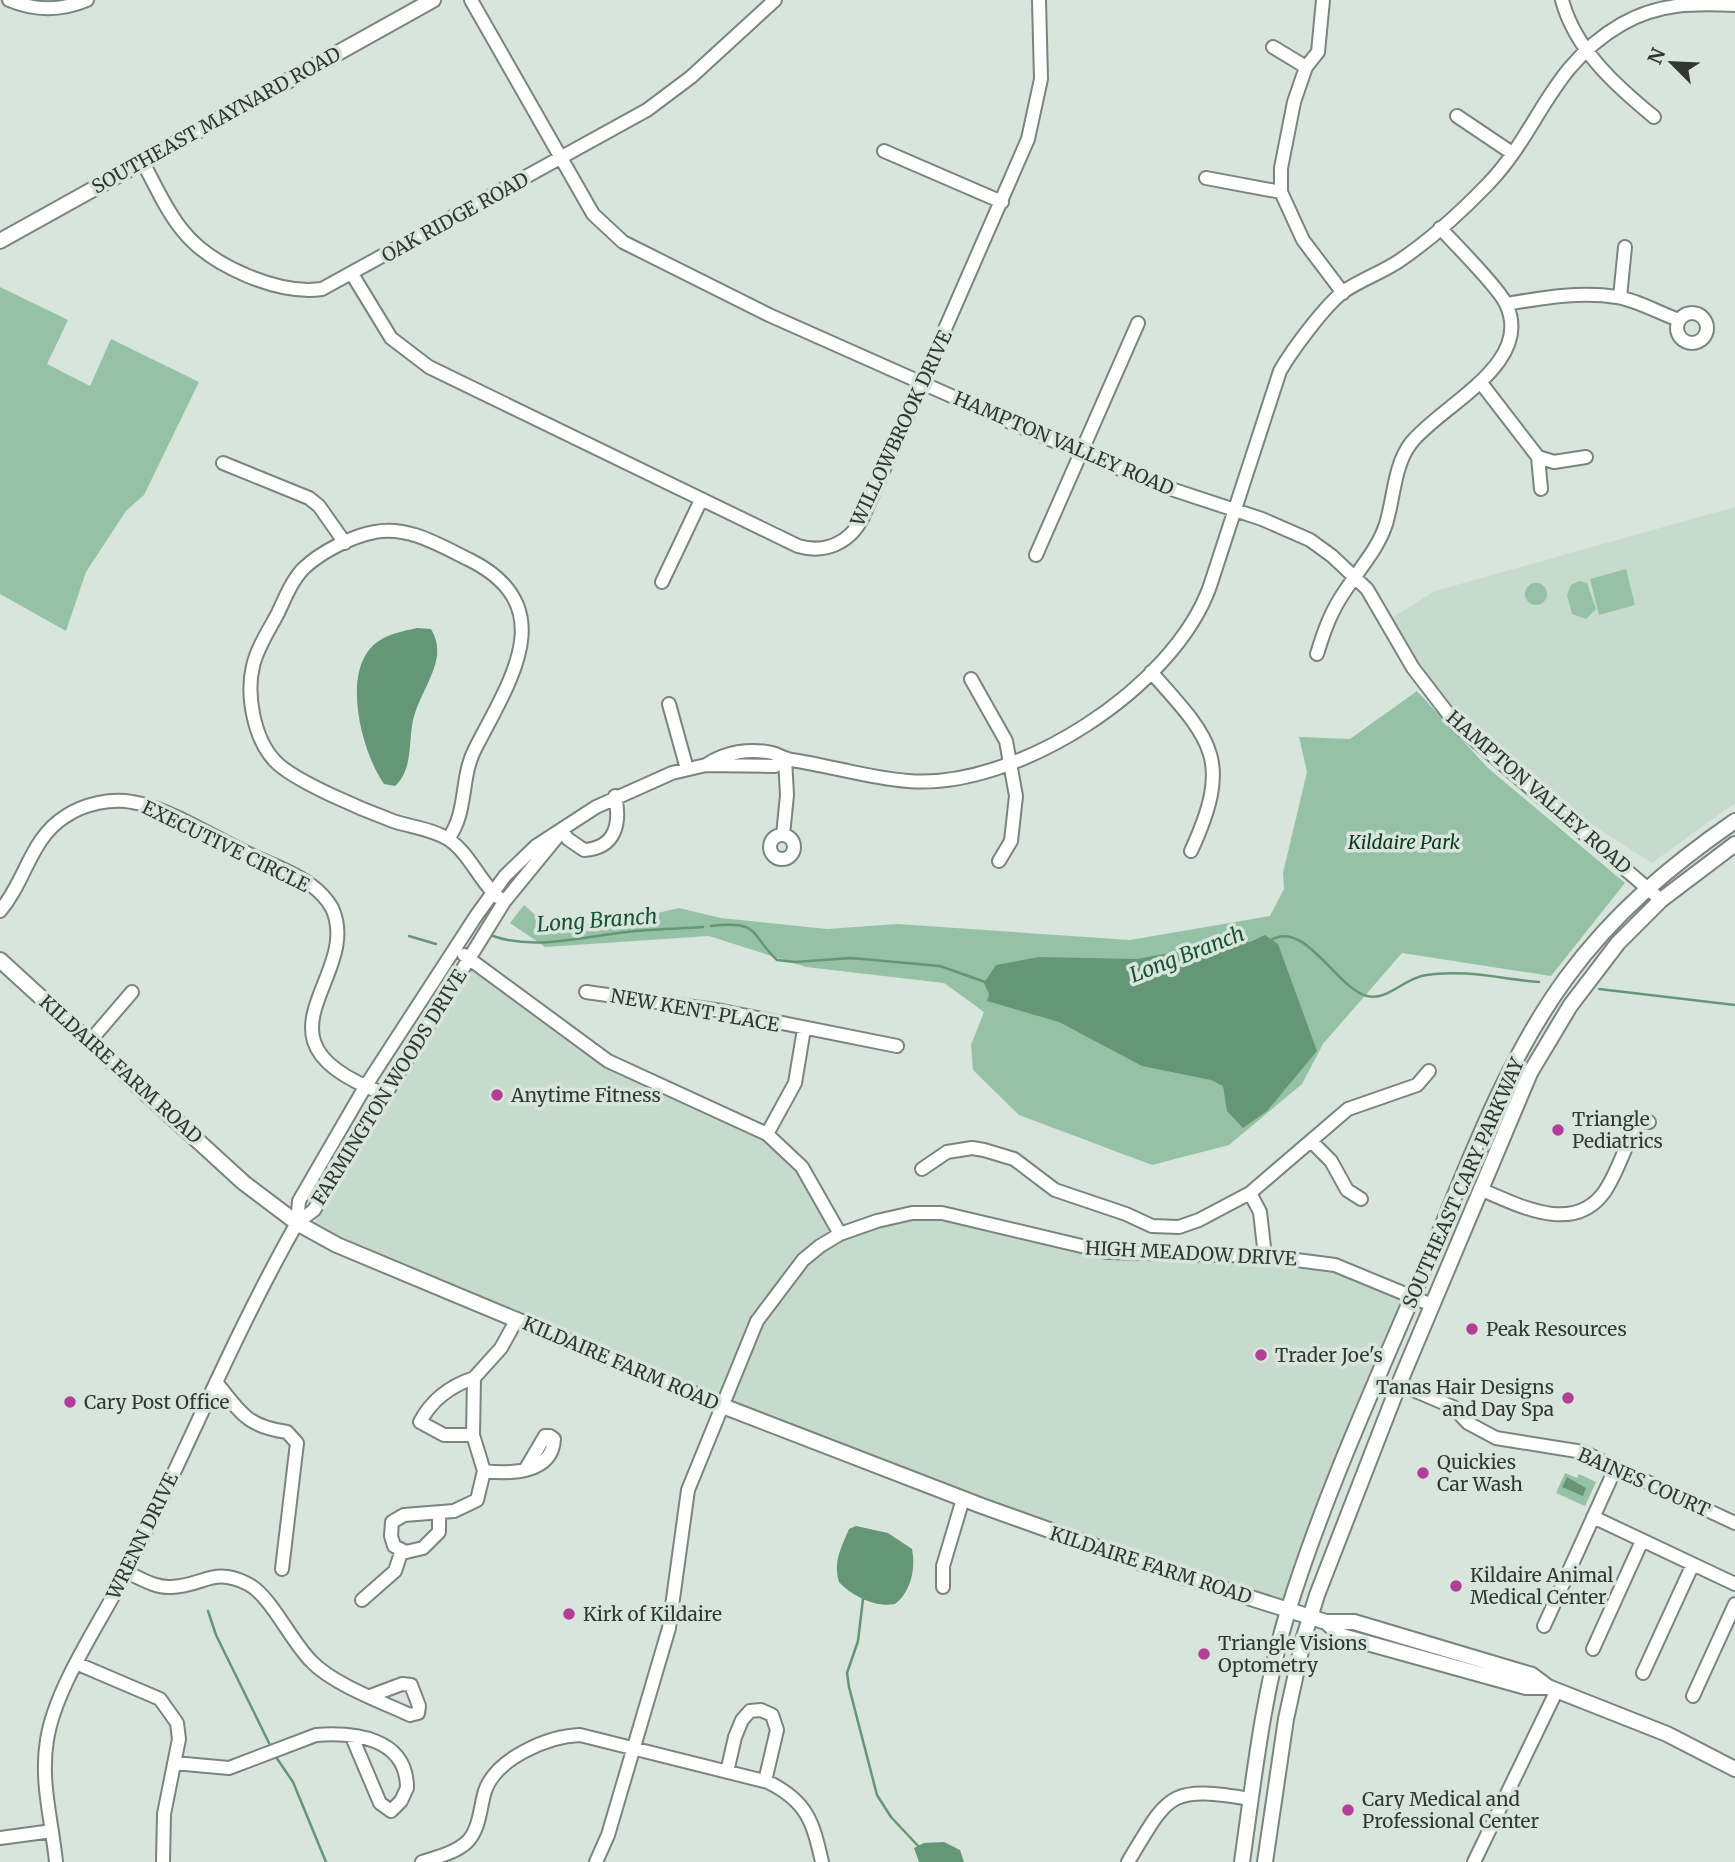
<svg xmlns="http://www.w3.org/2000/svg" width="1735" height="1862" viewBox="0 0 1735 1862" font-family="Merriweather,serif">
	<style>
		.built { fill: #c7dbcd }
		.green { fill: #95c2a4 }
		.water { fill: #659777 }
		.lines { fill: none; stroke-linecap: round; stroke-linejoin: round }
		.stream { stroke: #659777; stroke-width: 2.5 }
		.minor-casing { stroke: #79857d; stroke-width: 16 }
		.major-casing { stroke: #79857d; stroke-width: 18 }
		.minor { stroke: #fff; stroke-width: 12 }
		.major { stroke: #fff; stroke-width: 14 }
		.poi-dot { fill: #b33e96; stroke: #d8e5dc; stroke-width: 2.5 }
		.labels { text-anchor: middle; dominant-baseline: central; stroke-width: 7; stroke-linejoin: round; paint-order: stroke }
		.street-label { font-size: 19px; fill: #323733; stroke: #d8e5dc }
		.park-label { font-size: 19px; font-style: italic; fill: #0d3720; stroke: #d8e5dc }
		.poi-label { font-size: 19px; fill: #323733; stroke: #d8e5dc; text-anchor: start }
		.water-label { font-size: 21px; font-style: italic; fill: #185434; stroke: #d8e5dc }
	</style>
	<rect width="100%" height="100%" fill="#d8e5dc"/>
	<path class="built" d="M1735 507V803L1652 863 1510 772 1456 724 1387 621 1435 591Z
		M468 969 506 992 573 1044 633 1080 664 1094 667 1089 747 1123 802 1167 840 1233 929 1212 1080 1247 1335 1265 1412 1297 1288 1611 982 1506 312 1232 320 1206Z"/>
	<path class="green" d="M0 287 68 320 47 364 90 386 111 339 199 382 144 495 126 511 86 572 66 631 0 594Z
		M1626 569 1635 605 1599 615 1590 579Z
		M1579 581 1587 583 1596 609 1586 619 1572 614 1567 595 1571 585Z
		M1525 594a11 11 0 1 1 22 0a11 11 0 1 1-22 0Z
		M1417 691 1488 768 1625 883 1551 976 1402 953 1323 1044 1302 1084 1229 1145 1152 1165 1019 1115 973 1070 971 1045 984 1012 944 983 806 967 709 936 545 947 510 923 524 905 548 926 614 923 679 908 721 918 827 929 897 924 1130 940 1270 916 1284 889 1283 873 1307 772 1299 737 1350 739Z
		M1565 1473 1577 1478 1579 1474 1596 1482 1585 1506 1556 1493Z"/>
	<path class="water" d="M417 628 431 629C436 638 438 645 437 656 434 676 421 694 415 713 407 736 415 768 395 786L384 784C362 753 340 671 376 643 387 634 404 631 417 628Z
		M1265 935 1278 944 1317 1051 1267 1111 1243 1128 1227 1111 1223 1086 1211 1080 1142 1066 1059 1022 987 1001 989 994 984 983 996 965 1039 957 1137 959 1175 952 1211 939 1250 942Z
		M1567 1477 1586 1488 1583 1496 1562 1487Z
		M856 1526 888 1533 912 1549C916 1568 911 1592 895 1604 876 1608 852 1596 839 1582 833 1562 841 1548 849 1529Z
		M944 1842 960 1850 964 1862H919L914 1848 924 1843Z"/>
	<g class="lines">
		<path class="stream" d="M711 926C761 920 749 934 777 960L795 962 851 958 940 966 988 983
			M409 936 436 944
			M493 936C535 951 585 936 627 932 652 929 678 929 703 927
			M1271 940C1305 919 1337 989 1367 996 1388 1001 1404 978 1426 975 1462 969 1503 979 1539 982
			M1599 989 1735 1005
			M863 1599 858 1641 847 1673 849 1687 877 1795 891 1817 920 1848
			M208 1611 216 1635 269 1743
			M276 1757 293 1782 326 1862"/>
		<defs>
			<path id="minor" d="M9 0C35 11 61 11 87 0
				M471 0 593 214 623 242 769 315 1012 423 1153 483 1262 519 1310 540 1332 556 1367 589 1413 668 1456 724 1661 900
				M1323 0 1318 52 1306 67 1294 102 1281 168V192L1303 240 1343 293
				M1562 0C1575 49 1615 85 1654 117
				M1273 47 1306 67
				M1457 116 1512 153
				M884 151 1002 202
				M142 161C155 184 166 211 183 231 211 266 278 295 322 289L647 110 691 77 775 0
				M1206 178 1281 192
				M352 274 391 338 429 367 798 546C825 554 849 543 862 519L1028 139 1041 79 1039 0
				M1620 297 1625 247
				M1506 304C1542 298 1580 291 1617 297 1637 300 1659 313 1679 320
				M1677 328a15 15 0 1 1 30 0a15 15 0 1 1-30 0Z
				M1481 383 1538 457 1554 462 1586 457
				M1538 457 1541 489
				M223 463 309 498 319 506 345 543
				M1036 555 1138 323
				M662 582 701 500
				M1317 654C1324 631 1331 611 1345 591 1359 569 1378 549 1386 524 1394 498 1394 465 1411 443 1441 405 1535 364 1506 304 1499 288 1455 244 1440 228
				M1151 672C1212 740 1233 760 1191 851
				M971 679 1006 741 1016 796 1011 841 999 861
				M669 704 687 769
				M785 759 775 766 706 765C725 752 750 748 772 753 779 755 785 759 792 760 831 766 869 778 908 781 1016 790 1174 688 1210 586L1280 371C1292 350 1324 307 1343 292 1360 280 1381 273 1399 261 1430 240 1461 212 1487 185 1539 132 1549 66 1622 24 1659 3 1694 3 1735 5
				M562 831 568 839 584 850C616 848 621 823 615 796
				M770 847a12 12 0 1 1 24 0a12 12 0 1 1-24 0Z
				M783 835 787 795 785 759
				M448 839C468 812 460 778 475 749 509 682 563 607 470 560 441 546 408 525 375 532 352 536 321 552 304 568 292 580 285 598 278 613 269 630 257 648 253 666 246 695 254 739 275 761 293 781 366 811 393 821 411 827 432 829 448 839 471 854 481 886 504 902
				M0 911C26 881 30 838 66 816 84 804 111 798 132 802 169 808 215 838 249 854 269 864 293 871 311 885 319 891 327 899 332 908 364 978 238 1041 385 1094
				M464 955 608 1061 767 1134 802 1167 840 1234
				M586 992 722 1011 897 1046
				M90 1041 132 992
				M767 1134 795 1083 804 1029
				M1312 1142 1331 1161 1347 1190 1361 1199
				M922 1169 947 1152 972 1148 984 1150 1014 1159 1055 1190 1126 1214 1152 1226 1179 1227 1199 1220 1250 1193 1348 1109 1417 1085 1429 1071
				M1480 1189C1518 1205 1574 1236 1605 1191 1619 1170 1626 1143 1638 1121L1649 1122
				M1250 1193 1260 1212 1265 1256
				M297 1223 299 1201 365 1087 476 916 505 876 536 846 596 807 672 773 706 765
				M216 1382C241 1413 246 1426 287 1432L297 1443 282 1569
				M1399 1384 1453 1407 1468 1423 1496 1438 1583 1452 1735 1523
				M473 1435H444L420 1422C432 1399 450 1386 474 1378
				M484 1471C510 1474 552 1474 554 1439L550 1436H545L525 1470
				M439 1514V1532L423 1548 406 1552 394 1546 391 1536 392 1522 404 1515 454 1511 477 1500 484 1471 473 1435 474 1378 501 1348 517 1319
				M1593 1517 1735 1584
				M126 1572C140 1578 155 1588 171 1587 204 1586 213 1566 248 1584 272 1597 291 1642 312 1662 333 1684 382 1702 410 1715L418 1713 419 1706 411 1685 402 1684 370 1696
				M943 1587V1566L963 1499
				M362 1600 395 1571 402 1550
				M1544 1626 1616 1467
				M1593 1649 1642 1541
				M78 1664 160 1699 177 1723 179 1739 164 1814 163 1862
				M1643 1673 1693 1564
				M1693 1696 1735 1604
				M174 1763 229 1768 316 1735C355 1732 407 1738 407 1788L401 1801 391 1811 380 1803 352 1737
				M727 1772 735 1737 742 1720 750 1711 761 1710 772 1715 777 1730 765 1781
				M0 1838 52 1831
				M56 1862C52 1821 40 1782 47 1740 55 1687 101 1622 126 1572 184 1457 233 1336 297 1223L314 1210 504 902 562 831
				M422 1862C437 1857 455 1853 467 1842 480 1829 480 1807 485 1791 496 1758 549 1736 580 1735L768 1782C807 1801 813 1822 822 1862
				M596 1862 608 1835 669 1628 688 1490 757 1321 803 1260 820 1246 840 1234 877 1221 912 1213H942L1107 1252 1265 1256 1335 1265 1432 1305
				M1128 1862C1169 1794 1168 1785 1251 1799
				M1474 1862 1557 1690"/>
			<path id="major" d="M0 241 433 0
				M0 960 244 1183 297 1223 337 1245 720 1405 982 1506 1144 1564 1326 1622H1354L1532 1675 1548 1687 1667 1734 1735 1769
				M1326 1622 1342 1636 1526 1687H1548
				M1242 1862C1254 1778 1263 1692 1288 1611 1326 1489 1381 1371 1431 1253 1470 1160 1506 1060 1567 977 1613 914 1671 865 1735 821
				M1265 1862 1286 1719 1304 1637 1317 1595 1399 1384 1530 1073 1570 1006 1618 943 1661 900 1735 844"/>
		</defs>
		<use href="#minor" class="minor-casing"/>
		<use href="#major" class="major-casing"/>
		<use href="#minor" class="minor"/>
		<use href="#major" class="major"/>
	</g>
	<g class="poi-dot">
		<circle cx="497" cy="1095" r="7"/>
		<circle cx="1558" cy="1130" r="7"/>
		<circle cx="1472" cy="1329" r="7"/>
		<circle cx="1261" cy="1355" r="7"/>
		<circle cx="1568" cy="1398" r="7"/>
		<circle cx="70" cy="1402" r="7"/>
		<circle cx="1423" cy="1473" r="7"/>
		<circle cx="1456" cy="1586" r="7"/>
		<circle cx="569" cy="1614" r="7"/>
		<circle cx="1204" cy="1654" r="7"/>
		<circle cx="1348" cy="1810" r="7"/>
	</g>
	<g class="labels">
		<g class="street-label">
			<text transform="translate(216 120) rotate(-29)">SOUTHEAST MAYNARD ROAD</text>
			<text transform="translate(455 217) rotate(-29)">OAK RIDGE ROAD</text>
			<text transform="translate(901 428) rotate(-65)">WILLOWBROOK DRIVE</text>
			<text transform="translate(1064 443) rotate(23)">HAMPTON VALLEY ROAD</text>
			<text transform="translate(1539 792) rotate(41)">HAMPTON VALLEY ROAD</text>
			<text transform="translate(226 846) rotate(26)">EXECUTIVE CIRCLE</text>
			<text transform="translate(695 1010) rotate(10)">NEW KENT PLACE</text>
			<text transform="translate(121 1069) rotate(42)">KILDAIRE FARM ROAD</text>
			<text transform="translate(389 1087) rotate(-58)">FARMINGTON WOODS DRIVE</text>
			<text transform="translate(1463 1183) rotate(-66)">SOUTHEAST CARY PARKWAY</text>
			<text transform="translate(1191 1253) rotate(3)">HIGH MEADOW DRIVE</text>
			<text transform="translate(621 1363) rotate(23)">KILDAIRE FARM ROAD</text>
			<text transform="translate(1644 1482) rotate(24)">BAINES COURT</text>
			<text transform="translate(142 1536) rotate(-64)">WRENN DRIVE</text>
			<text transform="translate(1151 1565) rotate(18)">KILDAIRE FARM ROAD</text>
		</g>
		<g class="park-label">
			<text x="1404" y="842">Kildaire Park</text>
		</g>
		<g class="poi-label">
			<text x="511" y="1095">Anytime Fitness</text>
			<text x="1572" y="1119">Triangle<tspan x="1572" dy="22">Pediatrics</tspan></text>
			<text x="1486" y="1329">Peak Resources</text>
			<text x="1275" y="1355">Trader Joe's</text>
			<text x="1554" y="1387" text-anchor="end">Tanas Hair Designs<tspan x="1554" dy="22">and Day Spa</tspan></text>
			<text x="84" y="1402">Cary Post Office</text>
			<text x="1437" y="1462">Quickies<tspan x="1437" dy="22">Car Wash</tspan></text>
			<text x="1470" y="1575">Kildaire Animal<tspan x="1470" dy="22">Medical Center</tspan></text>
			<text x="583" y="1614">Kirk of Kildaire</text>
			<text x="1218" y="1643">Triangle Visions<tspan x="1218" dy="22">Optometry</tspan></text>
			<text x="1362" y="1799">Cary Medical and<tspan x="1362" dy="22">Professional Center</tspan></text>
		</g>
		<g class="water-label">
			<text transform="translate(597 920) rotate(-4)">Long Branch</text>
			<text transform="translate(1187 954) rotate(-21)">Long Branch</text>
		</g>
	</g>
	<g transform="translate(1672 63) rotate(294)" stroke="#d8e5dc" stroke-width="5" paint-order="stroke">
	<path d="M0-5L12 26L0 18L-12 26Z" fill="#323733"/>
	<text y="-10" font-size="19" font-weight="bold" text-anchor="middle" fill="#323733">N</text>
	</g>
</svg>
